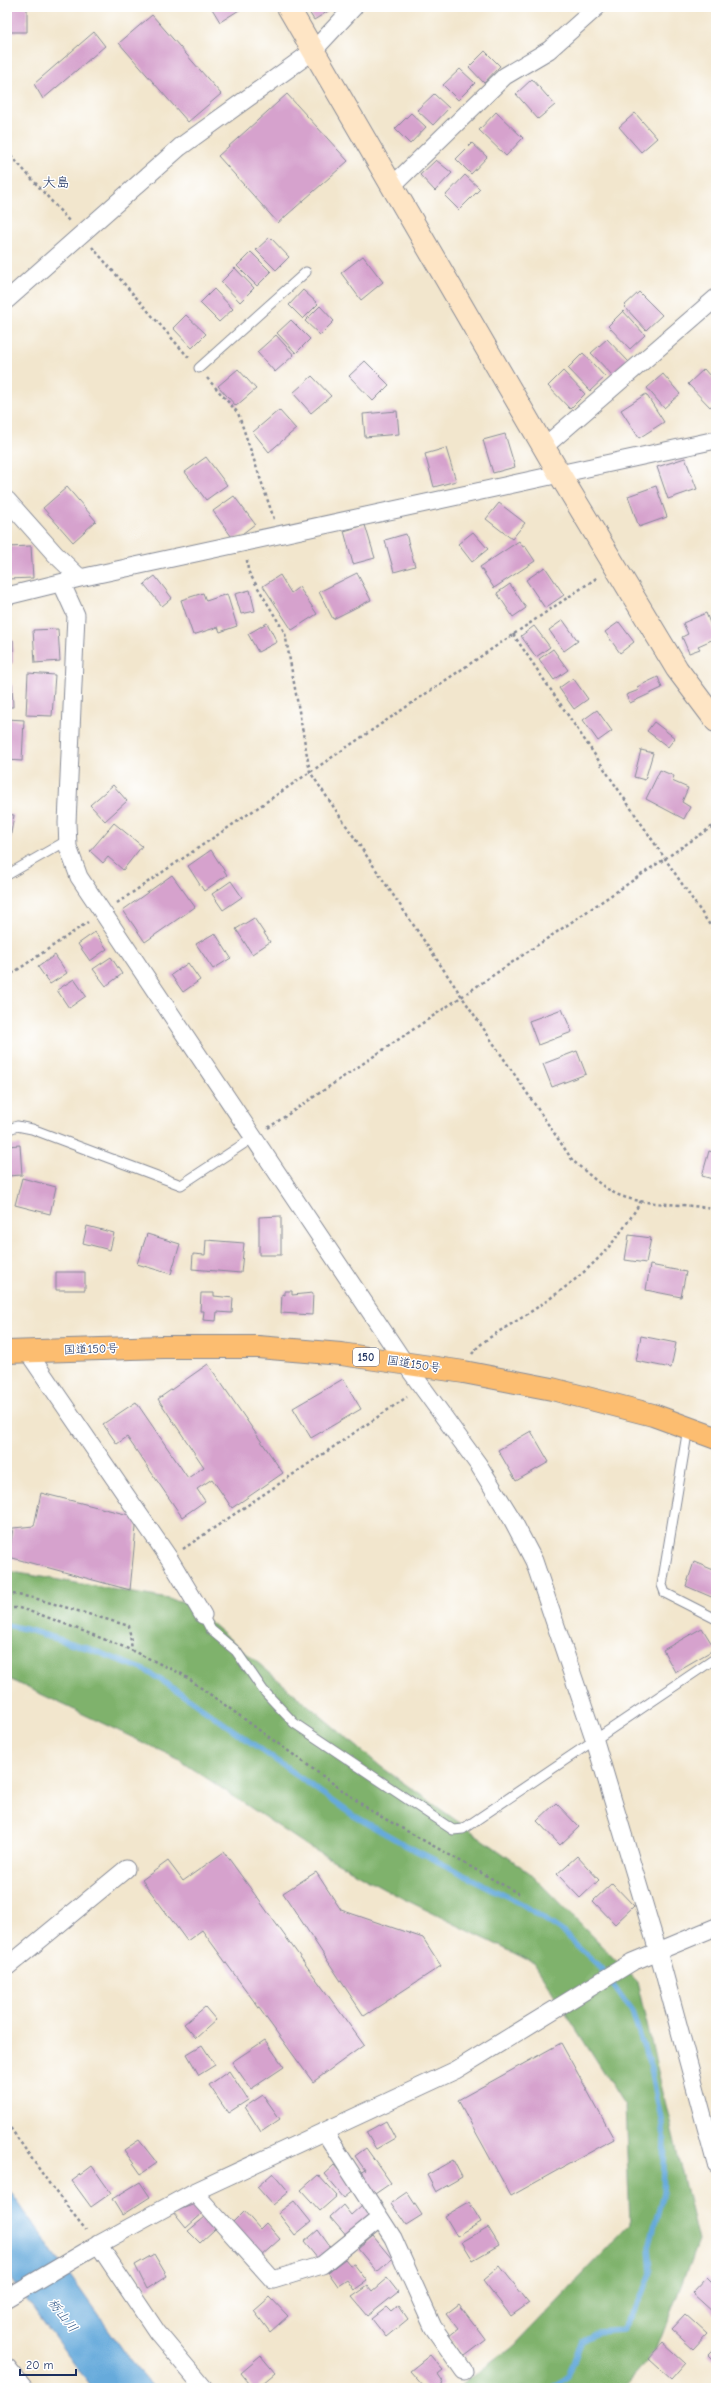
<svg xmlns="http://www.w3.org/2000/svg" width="723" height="2395" viewBox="0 0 723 2395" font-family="'Comic Neue','Klee One',sans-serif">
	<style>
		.forest { fill: #7fb26c; stroke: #4d7065 }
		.water { fill: #66aadb; stroke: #406c9c }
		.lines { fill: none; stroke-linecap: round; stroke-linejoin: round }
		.stream { stroke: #66aadb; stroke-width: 5.5 }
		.building { fill: #d6a2cd }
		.lane-casing { stroke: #868a96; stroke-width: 11 }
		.street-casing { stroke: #868a96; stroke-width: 19 }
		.secondary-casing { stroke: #868a96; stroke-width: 24 }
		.highway-casing { stroke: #868a96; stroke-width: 24 }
		.path { stroke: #868a96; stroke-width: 2.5; stroke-dasharray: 3 3; stroke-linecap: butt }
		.lane { stroke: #fff; stroke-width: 9 }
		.street { stroke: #fff; stroke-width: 17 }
		.secondary { stroke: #fee5c5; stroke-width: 22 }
		.highway { stroke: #fcbd6f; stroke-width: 22 }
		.labels { text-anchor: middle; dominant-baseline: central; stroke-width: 3; stroke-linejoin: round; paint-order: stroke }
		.shield { fill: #fff; stroke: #5f6d8e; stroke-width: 1 }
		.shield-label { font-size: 11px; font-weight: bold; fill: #1b2f5e }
		.street-label { font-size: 12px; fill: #1b2f5e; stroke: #fff }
		.water-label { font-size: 13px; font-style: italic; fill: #355a8a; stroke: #fff }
		.quarter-label { font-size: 14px; fill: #1b2f5e; stroke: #fff }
	</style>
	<rect width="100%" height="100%" fill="#fff"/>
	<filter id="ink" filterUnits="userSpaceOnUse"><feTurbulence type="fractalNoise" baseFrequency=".025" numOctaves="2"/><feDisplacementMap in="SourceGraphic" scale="8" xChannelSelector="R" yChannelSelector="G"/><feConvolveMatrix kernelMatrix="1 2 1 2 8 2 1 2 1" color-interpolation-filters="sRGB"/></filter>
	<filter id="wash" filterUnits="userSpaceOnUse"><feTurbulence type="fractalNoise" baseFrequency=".012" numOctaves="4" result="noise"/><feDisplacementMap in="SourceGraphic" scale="16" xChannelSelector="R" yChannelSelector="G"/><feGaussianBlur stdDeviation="0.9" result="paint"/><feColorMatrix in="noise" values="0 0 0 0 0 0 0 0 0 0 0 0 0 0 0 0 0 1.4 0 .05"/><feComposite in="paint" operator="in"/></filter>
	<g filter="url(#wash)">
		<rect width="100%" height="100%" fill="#f2e6cd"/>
		<path class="forest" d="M7 1571 186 1602 380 1766 530 1873 637 1982 698 2241 656 2351 623 2388H458L513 2346 630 2224 625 2106 534 1963 400 1897 309 1847 178 1759 7 1678Z"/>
		<path class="water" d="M7 2187 131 2361 155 2388H92L7 2273Z"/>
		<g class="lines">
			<path class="stream" d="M7 1625 29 1630 90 1649 145 1670 187 1697 351 1814 407 1846 522 1904 562 1931 600 1967 632 2012 651 2068 665 2140 663 2193 649 2247 651 2273 641 2299 622 2330 597 2332 582 2340 568 2376 552 2388"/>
		</g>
		<g id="blocks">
			<path class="building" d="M7 7H27V32H7Z
				M211 7H244L220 22Z
				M306 7H335L314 20Z
				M152 15 221 94 188 122 119 43Z
				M94 32 105 46 43 99 34 84Z
				M485 51 500 66 484 83 469 67Z
				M460 69 475 83 458 100 443 85Z
				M7 70H11L8 97H7Z
				M532 79 555 105 538 119 516 94Z
				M287 94 348 161 278 223 218 156Z
				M434 94 449 108 433 125 417 110Z
				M496 112 523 138 506 156 479 130Z
				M411 113 426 127 410 144 395 129Z
				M635 113 657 138 641 152 619 127Z
				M472 143 487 157 471 174 456 159Z
				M436 160 452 173 435 191 420 175Z
				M465 175 480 189 459 210 445 196Z
				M270 237 289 257 276 270 256 250Z
				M251 252 271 272 257 286 237 266Z
				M363 256 383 282 361 300 341 273Z
				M235 268 254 288 240 302 221 282Z
				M214 289 233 309 219 322 200 303Z
				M303 290 318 304 303 319 289 305Z
				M639 292 662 315 646 330 624 306Z
				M320 306 334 321 320 335 305 321Z
				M623 311 645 335 630 349 608 326Z
				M186 315 206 334 192 348 173 328Z
				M291 320 310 339 296 353 277 333Z
				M276 335 294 355 275 372 257 352Z
				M607 339 629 362 614 377 591 353Z
				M583 353 605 377 590 391 568 368Z
				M365 361 389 385 373 401 349 376Z
				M238 369 256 389 236 406 218 386Z
				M704 369 716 383V402L710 407 688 384Z
				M563 371 585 394 570 409 548 386Z
				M663 374 680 394 664 408 647 388Z
				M312 376 331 396 311 413 293 393Z
				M646 394 664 422 639 438 621 410Z
				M279 410 296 429 269 452 253 432Z
				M397 411 399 434 365 437 363 414Z
				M505 434 515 467 493 473 483 440Z
				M446 448 456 481 434 487 425 454Z
				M206 457 227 485 206 500 185 472Z
				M685 458 697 489 668 499 657 467Z
				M656 486 667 517 639 527 628 496Z
				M67 487 96 521 73 542 43 508Z
				M234 496 255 524 234 540 213 511Z
				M499 503 525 523 512 539 486 519Z
				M365 525 375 558 353 564 344 531Z
				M473 532 488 549 472 562 458 544Z
				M406 534 415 566 394 572 385 540Z
				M519 541 523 547 525 546 535 561 494 588 480 567Z
				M31 546 33 578 8 579 7 547Z
				M545 567 564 595 545 608 526 580Z
				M357 573 371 600 333 619 319 592Z
				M280 575 291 593 299 587 317 614 292 630 263 586Z
				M155 576 172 598 162 606 144 584Z
				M510 584 526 608 513 617 497 593Z
				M250 590 255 611 241 614 235 594Z
				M203 593 206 601 227 594 237 626 220 632 218 627 193 635 181 600Z
				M706 613 716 638 698 646 700 649 689 653 682 637 688 634 683 623Z
				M563 620 578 641 564 651 549 630Z
				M619 622 634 642 620 653 605 632Z
				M267 623 277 642 258 652 248 634Z
				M534 626 550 647 536 657 521 636Z
				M58 629 60 661 35 663 33 630Z
				M7 640H13V663H7Z
				M553 649 568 670 554 680 539 659Z
				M28 673 55 675 52 716 26 715Z
				M658 677 662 688 630 703 626 695 639 690 637 687Z
				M573 678 588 699 574 709 559 688Z
				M7 684H12L13 707H7Z
				M597 710 612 731 598 741 583 720Z
				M7 719 24 720 22 761 7 760Z
				M654 722 675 738 668 747 647 731Z
				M641 750 653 753 645 780 634 777Z
				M660 770 674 776 672 781 688 788 682 802 690 807 684 819 646 799Z
				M113 785 127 801 105 821 90 805Z
				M7 814 14 815 8 852 7 851Z
				M114 823 142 846 123 870 108 857 103 863 90 851Z
				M211 850 227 875 204 891 188 866Z
				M172 875 195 907 145 942 123 910Z
				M231 881 242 897 223 910 212 894Z
				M254 918 270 942 252 954 236 929Z
				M95 932 107 949 90 961 78 944Z
				M215 933 231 958 213 969 196 944Z
				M55 955 67 973 50 984 38 967Z
				M111 957 122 974 106 986 93 969Z
				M188 963 200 980 183 992 171 975Z
				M74 979 86 996 69 1008 57 990Z
				M562 1009 572 1032 538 1045 529 1021Z
				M577 1051 586 1074 552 1087 543 1064Z
				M20 1145 22 1175 7 1176V1146Z
				M709 1151 716 1153V1180L702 1176Z
				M22 1178 56 1187 50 1214 15 1205Z
				M281 1216V1255H259V1217Z
				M87 1226 114 1233 110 1250 83 1243Z
				M147 1234 180 1244 171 1274 137 1264Z
				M629 1235 651 1238 646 1263 625 1260Z
				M206 1240 244 1243 241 1273 192 1269 193 1254 205 1255Z
				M650 1265 686 1272 681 1297 646 1290Z
				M56 1272H85V1290H56Z
				M285 1291H292V1295L313 1293 312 1315 281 1313 282 1294 285 1295Z
				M201 1293H214V1296L233 1298 232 1313 217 1312 216 1321 203 1320 204 1311H200Z
				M641 1336 676 1343 671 1368 636 1361Z
				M208 1364 283 1473 232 1508 212 1479 197 1489 205 1501 182 1517 127 1437 117 1444 103 1424 136 1402 188 1478 204 1467 158 1399Z
				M343 1379 361 1409 311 1438 293 1408Z
				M531 1431 549 1462 516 1481 498 1450Z
				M41 1493 137 1517 130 1590 9 1557 13 1528 34 1526Z
				M694 1562 716 1571V1599L686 1586Z
				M702 1628 715 1649 675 1672 663 1650Z
				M556 1803 579 1827 560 1845 537 1821Z
				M713 1815H716V1856H712Z
				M224 1852 364 2045 313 2082 202 1930 187 1941 142 1880 168 1861 183 1881Z
				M577 1856 599 1880 580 1898 557 1874Z
				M316 1872 341 1910 423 1938 441 1966 364 2016 283 1893Z
				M612 1883 634 1906 615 1924 593 1901Z
				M205 2007 216 2020 196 2038 184 2024Z
				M265 2040 284 2067 251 2089 232 2062Z
				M561 2043 614 2139 511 2196 458 2100Z
				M202 2045 215 2065 199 2075 187 2054Z
				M229 2071 248 2100 228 2113 209 2085Z
				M263 2095 280 2119 261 2132 245 2107Z
				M386 2121 395 2138 376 2149 366 2132Z
				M139 2140 157 2163 141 2174 124 2150Z
				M366 2148 391 2183 372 2196 358 2174 365 2170 355 2156Z
				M453 2160 462 2177 436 2192 427 2175Z
				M334 2165 355 2189 344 2198 324 2174Z
				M92 2166 111 2193 91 2207 72 2181Z
				M273 2173 289 2192 273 2205 257 2187Z
				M318 2175 337 2196 320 2211 301 2190Z
				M140 2182 150 2197 122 2215 112 2199Z
				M407 2192 422 2215 406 2225 391 2203Z
				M294 2201 311 2222 295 2235 278 2213Z
				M469 2202 481 2222 457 2236 445 2216Z
				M198 2203 205 2211 186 2228 173 2212Z
				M343 2205 351 2215 362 2205 373 2217 348 2238 330 2217Z
				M244 2211 260 2229 266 2223 280 2239 260 2257 231 2224Z
				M205 2217 215 2229 200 2243 188 2231Z
				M488 2227 499 2245 473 2260 462 2242Z
				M318 2230 331 2248 318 2259 304 2242Z
				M373 2236 392 2259 377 2272 358 2249Z
				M154 2254 167 2276 147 2289 135 2265Z
				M345 2259 350 2265 354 2264 367 2281 354 2290 347 2280 338 2286 328 2272Z
				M500 2266 529 2303 511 2316 483 2280Z
				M707 2277 716 2286V2310L714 2313 692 2293Z
				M387 2278 398 2292 368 2316 352 2297 368 2286 372 2291Z
				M270 2297 288 2316 270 2332 254 2311Z
				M459 2304 486 2340 465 2356 449 2336 458 2329 446 2314Z
				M399 2306 408 2319 386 2337 372 2319 387 2307 392 2312Z
				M685 2314 707 2334 693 2349 671 2329Z
				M663 2343 685 2363 671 2379 649 2359Z
				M716 2346V2362L708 2354Z
				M430 2355 443 2370 438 2374 444 2383 437 2388H425L410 2371Z
				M261 2356 275 2373 257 2388H253L241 2373Z"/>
		</g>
	</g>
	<g filter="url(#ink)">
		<use href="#blocks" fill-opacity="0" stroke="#868a96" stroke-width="1"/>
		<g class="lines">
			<defs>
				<path id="lane" d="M199 368 306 272
					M7 875 68 840
					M7 1130 17 1126 32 1129 181 1185 254 1137
					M688 1428 662 1585 665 1593 716 1619
					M203 1615 211 1630 236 1651 263 1690 294 1723 453 1830 463 1829 716 1658"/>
				<path id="street" d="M392 186 505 76 549 50 597 7
					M7 300 180 147 313 51 354 7
					M545 446 716 298
					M7 500 55 554 80 578
					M62 584 76 615 67 823 68 847 79 877 404 1362 478 1464 512 1519 534 1561 595 1741 658 1951 716 2164
					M7 596 80 578 716 440
					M27 1351 169 1558 203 1615
					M7 1967 126 1869
					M324 2131 393 2238 433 2327 464 2371
					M194 2192 273 2280 322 2265 380 2218
					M98 2244 157 2332 204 2388
					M7 2298 90 2249 194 2192 456 2070 632 1962 716 1927
					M7 2367 24 2388"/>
				<path id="secondary" d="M288 7 560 475 677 669 716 721"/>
				<path id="highway" d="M7 1352 163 1347H258L341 1354 464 1372 552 1389 653 1415 716 1438"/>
			</defs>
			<use href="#lane" class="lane-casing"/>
			<use href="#street" class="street-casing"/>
			<use href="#secondary" class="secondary-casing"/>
			<use href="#highway" class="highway-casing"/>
			<path class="path" d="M7 151 69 221
				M92 247 190 359
				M207 378 238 413 274 519
				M247 560 248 571 285 633 310 772 573 1161C588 1173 603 1189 621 1196 651 1207 685 1202 716 1210
				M513 634 716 934
				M117 903 598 577
				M7 977 88 922
				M268 1128 716 824
				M472 1354C482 1339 511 1325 526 1315 579 1279 608 1257 641 1201
				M183 1549 407 1397
				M7 1593 34 1598 129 1626 132 1650
				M7 1608H19L44 1616 124 1647 182 1674 371 1811 521 1895
				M7 2123 51 2186 86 2230"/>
			<use href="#lane" class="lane"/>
			<use href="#street" class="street"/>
			<use href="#secondary" class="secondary"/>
			<use href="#highway" class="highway"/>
		</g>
	</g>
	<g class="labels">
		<rect class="shield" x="353" y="1348" width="26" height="18" rx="3"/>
		<g class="shield-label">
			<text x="366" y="1357">150</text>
		</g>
		<g class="street-label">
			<text transform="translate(91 1349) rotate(-2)">国道150号</text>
			<text transform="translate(414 1364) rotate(9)">国道150号</text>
		</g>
		<g class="water-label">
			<text transform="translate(63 2315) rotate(52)">栃山川</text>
		</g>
		<g class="quarter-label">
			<text x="56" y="182">大島</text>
		</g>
	</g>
	<rect width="723" height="2395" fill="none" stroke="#fff" stroke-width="24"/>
	<path d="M20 2369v6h56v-6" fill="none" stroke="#1b2f5e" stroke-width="2"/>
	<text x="26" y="2369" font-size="12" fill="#1b2f5e" stroke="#ffffff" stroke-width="3" paint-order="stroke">20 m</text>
</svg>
